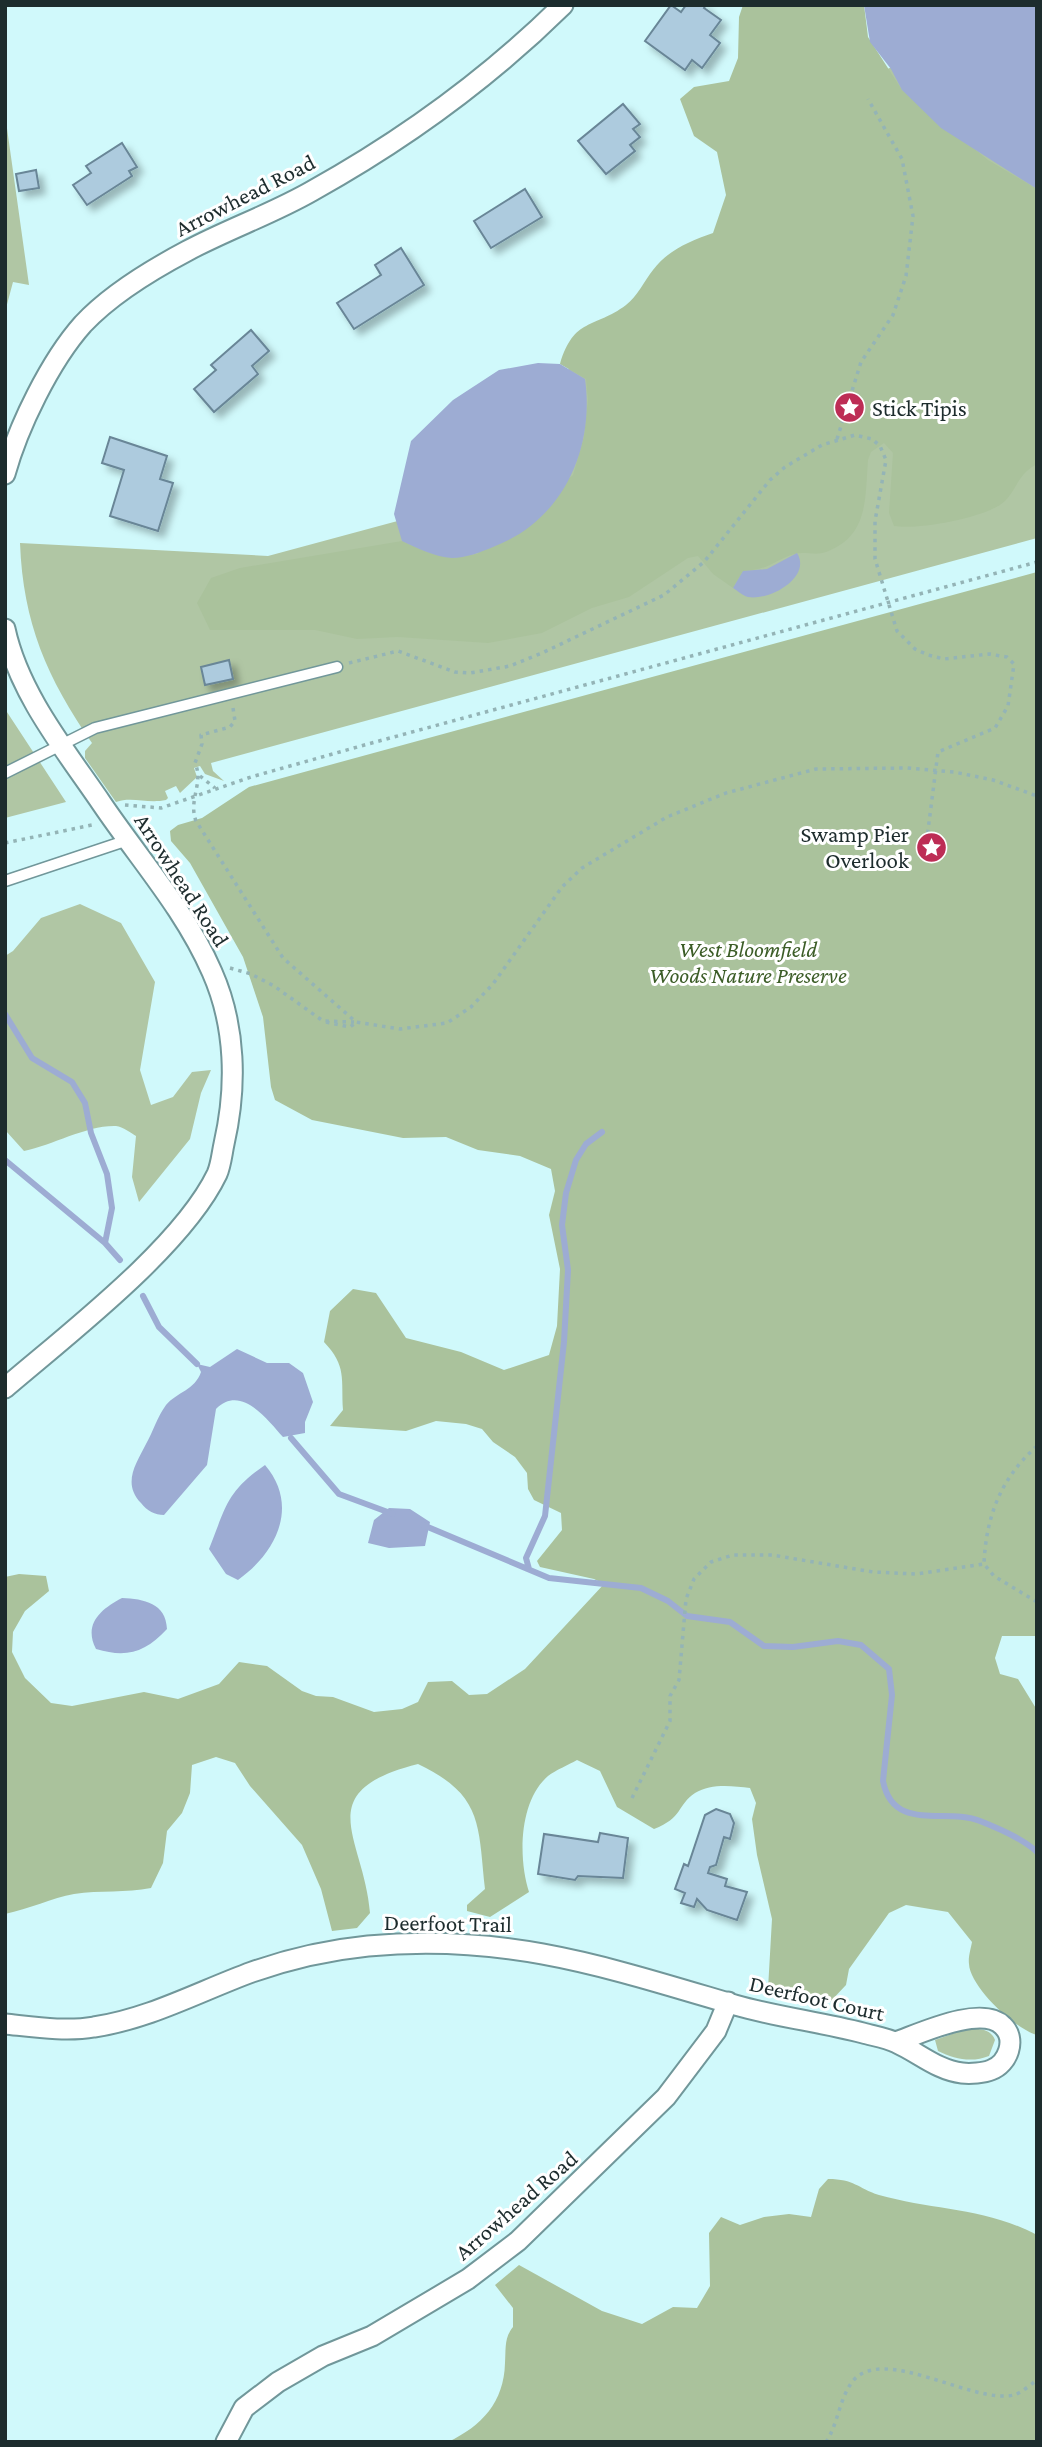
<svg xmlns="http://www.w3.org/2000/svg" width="1042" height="2447" viewBox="0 0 1042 2447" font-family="'Crimson Pro',serif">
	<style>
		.green { fill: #b0c6a4 }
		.forest { fill: #aac29c }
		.water { fill: #9dacd3 }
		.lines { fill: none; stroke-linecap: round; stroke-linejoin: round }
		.stream { stroke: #9dacd3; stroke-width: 6 }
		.building { fill: #adcbde; stroke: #698697; stroke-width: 2; filter: url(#shadow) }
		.service-casing { stroke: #71979a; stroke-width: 13 }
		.minor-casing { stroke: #71979a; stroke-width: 23 }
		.path { stroke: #94b4b6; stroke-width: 3.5; stroke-dasharray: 3.5 5; stroke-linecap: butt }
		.service { stroke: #fff; stroke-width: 10 }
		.minor { stroke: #fff; stroke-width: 19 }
		.labels { text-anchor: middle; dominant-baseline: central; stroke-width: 6; stroke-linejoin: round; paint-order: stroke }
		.street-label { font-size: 23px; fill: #1d2c2d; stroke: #fff }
		.poi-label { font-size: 23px; fill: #1d2c2d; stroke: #fff; text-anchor: start }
		.park-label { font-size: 23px; font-style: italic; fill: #3c5d27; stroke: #fff }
	</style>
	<defs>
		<filter id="shadow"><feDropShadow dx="6" dy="6" stdDeviation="3.5" flood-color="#0004"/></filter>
	</defs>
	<rect width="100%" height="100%" fill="#d0f9fb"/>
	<path class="green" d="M1037 5V538L211 763 213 771 224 781 205 774 200 766 194 768 197 777 180 793 176 786 165 791 168 798 166 800C147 804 132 796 116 802L85 758V751L92 743C47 678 23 623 20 543L268 556 442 509 578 359 665 346 878 73Z
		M5 114 29 285 13 282 5 312Z
		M5 709 66 802 5 818Z
		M80 904 121 923 155 982 140 1070 151 1105 173 1097 192 1072 211 1070 201 1093 190 1139 139 1202 132 1177 136 1136C131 1133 123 1127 116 1126 87 1125 53 1145 24 1151L6 1131 5 956 13 951 41 918Z
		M969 2028C980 2029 991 2029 995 2040L989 2056C972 2063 954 2059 938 2051L935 2040Z"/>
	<path class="forest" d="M743 5H864L868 37 902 90 988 160 1037 189V464C1017 475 1019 486 1005 501 988 518 917 530 894 526L889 513 893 453 884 443 871 452 868 460C865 498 869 536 826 552 816 556 804 551 794 554 771 562 771 569 743 571L733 588 713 574 698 556 688 558 629 597 592 608 542 633 488 643 398 637 357 639 315 630H210L197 603 211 578 240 568 402 541 427 552 452 558 477 554 573 475 584 437 588 400 586 379 560 364C574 317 594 329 626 305 637 297 645 280 653 270 668 250 690 241 713 233L726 195 717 152 694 136 680 99 694 87 729 81 738 58 739 17Z
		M1037 572V1636H1002L995 1658 1000 1674 1018 1679 1037 1710V2035C1016 2030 970 1987 969 1964 968 1957 971 1948 972 1942L948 1912 906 1905 889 1913 849 1969 846 1985 830 2002 807 1997 778 1998 768 1989 772 1919 757 1855 752 1819 756 1803 750 1788C733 1786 711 1783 695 1793 677 1805 683 1818 654 1829L617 1807 600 1771 577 1760C568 1765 556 1770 548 1776 519 1801 518 1858 529 1892L490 1917 467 1911V1905L485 1889C478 1824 483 1795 418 1764 308 1792 364 1837 370 1913L357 1928 332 1931 321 1889 302 1845 250 1786 235 1763 216 1757 192 1765 190 1793 182 1813 167 1831 163 1863 151 1888C126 1893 100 1890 74 1894 52 1898 29 1909 5 1914V1577L19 1574 46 1576 49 1591 25 1611 13 1632 12 1652 25 1678 51 1703 72 1706 144 1692 178 1699 219 1684 239 1662 267 1666 302 1691 316 1696 333 1697 374 1712 402 1709 418 1702 428 1682 452 1681 469 1695 487 1694 525 1669 604 1584 594 1579 540 1567 537 1561 562 1530 561 1513 534 1500 528 1489 527 1473 515 1457 493 1442 482 1429 466 1424 436 1421 406 1431 330 1426 343 1410C341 1379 347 1366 324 1342L330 1311 353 1289 376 1293 406 1338 461 1352 504 1370 549 1355 557 1326 560 1269 549 1215 555 1191 551 1169 520 1156 478 1150 446 1137 403 1138 312 1120 275 1100 271 1087 263 1017 243 957 190 863 171 841 170 831 178 825 202 818 249 787Z
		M828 2179C855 2179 857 2188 879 2195 932 2210 987 2208 1037 2235V2442H448C482 2426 504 2402 505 2363 506 2349 504 2338 513 2327V2308L495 2285 519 2265 602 2311 642 2324 673 2307 697 2308 710 2286 709 2233 721 2217 740 2225 764 2217 789 2214 811 2217 819 2189Z"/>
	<path class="water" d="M864 5H1037V189L941 128 902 90 891 69 870 42Z
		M538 363 560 364 585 379C595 450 562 521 493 547 481 552 466 558 452 558 435 557 417 548 402 541L394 514 411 441 453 400 499 370Z
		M797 553C812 577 770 601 748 597 743 596 738 591 733 588L743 571 767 569Z
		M237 1349 267 1363H289L303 1373 313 1402 305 1422V1433L283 1437C267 1419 241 1384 216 1409L207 1465 164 1515C155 1515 147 1511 141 1503 122 1483 136 1464 146 1444 153 1432 157 1417 166 1405 177 1392 195 1390 201 1372L197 1364 210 1367Z
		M265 1465C300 1506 276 1553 238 1580L226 1574 209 1549C226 1507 226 1492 265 1465Z
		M389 1508 410 1509 430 1522 425 1546 389 1548 368 1543 374 1520Z
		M122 1598C144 1599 166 1603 167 1629 145 1653 126 1658 96 1649 83 1624 101 1609 122 1598Z"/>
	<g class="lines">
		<path class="stream" d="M5 1014 32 1058 72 1082 85 1103 91 1133 107 1174 112 1208 105 1243
			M5 1160 105 1243 120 1260
			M143 1296 159 1327 197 1364
			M291 1438 339 1494 393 1514
			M423 1525 549 1578 641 1588 668 1601 687 1616 730 1622 764 1646 793 1647 838 1641 861 1645 889 1669 892 1695 883 1781C893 1833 946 1807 980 1821 998 1828 1023 1839 1037 1852
			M529 1569 526 1558 545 1516 564 1342 568 1270 562 1225 566 1193 576 1160 586 1144 602 1132"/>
	</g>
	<path class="building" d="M671 5 681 12 686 5H706L704 8 721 20 710 35 720 43 702 68 692 60 685 70 645 41Z
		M623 104 640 124 633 129 640 137 630 145 635 151 606 174 578 141Z
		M122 143 137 167 129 171 132 176 87 205 73 185 91 173 86 166Z
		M36 170 39 188 19 191 16 174Z
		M525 189 542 217 491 248 474 221Z
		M401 248 424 285 354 329 337 303 381 275 375 265Z
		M251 330 269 351 252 366 258 374 214 412 194 389 216 370 211 365Z
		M110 437 167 456 160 479 173 483 158 531 110 516 124 470 102 463Z
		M229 660 233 679 205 685 201 667Z
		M716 1809 730 1814 734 1823 730 1839 724 1837 716 1865 710 1867 708 1873 727 1879 725 1886 747 1892 737 1920 707 1910 697 1899 694 1907 681 1903 685 1893 675 1889 684 1864 688 1866 705 1815Z
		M600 1833 628 1838 623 1878 578 1876 575 1880 538 1874 544 1834 598 1842Z"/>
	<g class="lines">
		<defs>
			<path id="service" d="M5 773 95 728 337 667
				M5 881 128 840"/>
			<path id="minor" d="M5 474C18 427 50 361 83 324 111 294 151 270 187 251 228 229 272 214 312 191 402 141 489 78 563 5
				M5 629C19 694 66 751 102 804 140 860 185 910 212 972 236 1026 237 1087 224 1144 222 1153 221 1165 217 1174 182 1247 68 1334 5 1388
				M5 2024C34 2027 66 2032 94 2027 149 2019 200 1991 252 1972 289 1959 328 1950 368 1946 506 1933 606 1967 735 2005 777 2017 821 2022 863 2033 874 2036 887 2038 897 2043 919 2053 937 2070 962 2073 970 2074 984 2073 991 2070 1008 2064 1017 2039 1003 2026 982 2004 919 2034 896 2042
				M226 2442 244 2408 278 2382 323 2356 372 2336 468 2279 518 2241 666 2097 716 2031 728 2002"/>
		</defs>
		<use href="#service" class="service-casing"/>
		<use href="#minor" class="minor-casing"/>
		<path class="path" d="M837 439 861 362 893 315 906 276 913 216 902 159 868 99
			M349 663 398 651 455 672 470 673 510 666 542 653 664 595 704 562 770 480 785 467 822 445 855 435 872 439 880 446 886 460 875 521V559L897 631 915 649 928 655 944 659 989 654 1007 657 1014 664 1008 706 995 728 938 752 926 846
			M233 708 235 721 230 727 201 735 202 744 195 763C204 783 188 800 196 821L283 958 356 1022 400 1029 447 1023 471 1007 493 984 562 887 582 868 667 817 726 793 816 769 907 768 954 772 993 780 1037 796
			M200 776 215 788
			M125 805 161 808 251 777 368 744 1037 562
			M5 843 92 825
			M230 968 251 974 274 986 323 1021 354 1022
			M326 1022 350 1027 354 1024
			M1037 1446C1001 1478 986 1516 984 1564L994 1576 1037 1602
			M632 1798 670 1721V1696L679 1680 686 1599 694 1579 711 1562 733 1555H772L873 1572 916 1574 984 1564
			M826 2442C838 2424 839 2400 852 2382 882 2343 973 2405 1014 2395 1021 2393 1030 2385 1037 2380"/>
		<use href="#service" class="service"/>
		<use href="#minor" class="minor"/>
	</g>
	<defs>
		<symbol id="sight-disc" viewBox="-11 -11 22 22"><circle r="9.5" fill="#bd2d55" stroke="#fff"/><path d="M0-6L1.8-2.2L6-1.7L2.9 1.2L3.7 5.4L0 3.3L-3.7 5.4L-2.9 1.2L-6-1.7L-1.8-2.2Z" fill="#fff"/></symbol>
	</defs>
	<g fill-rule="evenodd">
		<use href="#sight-disc" x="832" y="390" width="35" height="35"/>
		<use href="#sight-disc" x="914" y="830" width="35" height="35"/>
	</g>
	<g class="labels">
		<g class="street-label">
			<text transform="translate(245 195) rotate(-27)">Arrowhead Road</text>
			<text transform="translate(182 880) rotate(57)">Arrowhead Road</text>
			<text transform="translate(448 1923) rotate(1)">Deerfoot Trail</text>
			<text transform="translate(817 1998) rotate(13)">Deerfoot Court</text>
			<text transform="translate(516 2205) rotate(-41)">Arrowhead Road</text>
		</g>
		<g class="poi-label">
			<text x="872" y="408">Stick Tipis</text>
			<text x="909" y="834" text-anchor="end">Swamp Pier<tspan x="909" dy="26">Overlook</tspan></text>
		</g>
		<g class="park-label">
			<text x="748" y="949">West Bloomfield<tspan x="748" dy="26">Woods Nature Preserve</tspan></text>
		</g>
	</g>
	<rect width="1042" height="2447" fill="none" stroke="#1d2c2d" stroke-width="14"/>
</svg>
